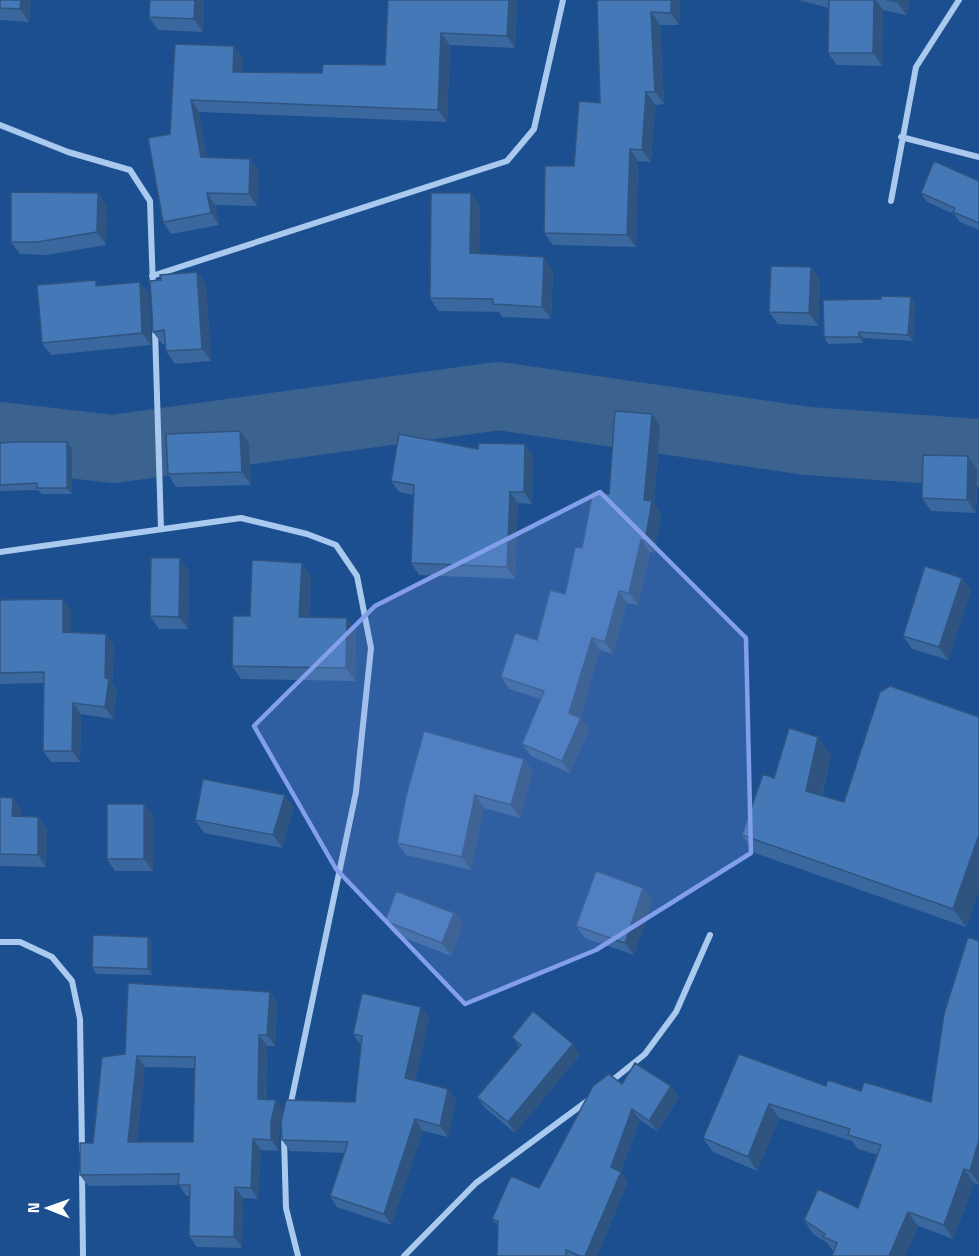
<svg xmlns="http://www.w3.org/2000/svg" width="979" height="1256" viewBox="0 0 979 1256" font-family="'Titillium Web',sans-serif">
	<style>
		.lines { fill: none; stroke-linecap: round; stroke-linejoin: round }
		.river { stroke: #3c6290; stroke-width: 68 }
		.minor { stroke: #a9c9ee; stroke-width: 6 }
		.wall { fill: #3a679d; fill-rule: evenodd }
		.shaded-wall { fill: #305480 }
		.building { fill: #4478b7; stroke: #305480; stroke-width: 1.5; fill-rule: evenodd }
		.marked { fill: #839eea; fill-opacity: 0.2; stroke: #839eea; stroke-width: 4.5; stroke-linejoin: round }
	</style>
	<rect width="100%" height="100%" fill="#1b4f8f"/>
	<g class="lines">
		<path class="river" d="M0 436 113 449 498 396 808 441 979 453"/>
		<path class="minor" d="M0 125 68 152 130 170 150 201 153 288
			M901 137 979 157
			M891 201 916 67 959 0
			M152 276 507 161 534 129 563 0
			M155 329 161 529
			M0 552 241 518 307 534 336 545 357 576 371 648 356 792 290 1107
			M0 942H20L52 957 72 981 80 1019 82 1150
			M609 1083 645 1054 676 1012 710 935
			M284 1138 286 1208 298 1256
			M82 1173 83 1256
			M404 1256 476 1183 590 1099"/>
	</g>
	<path class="wall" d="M0 0H31L29 22 0 20Z
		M150 0H204L203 32 158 30 149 17Z
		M388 0 517 3 515 48 450 45 447 122 199 112 207 157 259 171 257 206 215 205 219 225 171 234 163 222 170 134 175 44 243 58 242 72 322 73 385 65Z
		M597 0H680L679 25H660L664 104 655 105 651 162 638 161 636 247 553 245 544 233 574 166 600 103Z
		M798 0H910L906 15 883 10 882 66 837 65 828 53 829 8Z
		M979 181V230L960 222 954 214 927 202 921 193Z
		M98 193 107 206 106 245 46 255 20 254 11 242Z
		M480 206 479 253 553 270 551 319 502 317 499 312 438 311 430 298Z
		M811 267 820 280 818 326 778 324 769 312Z
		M197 272 206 284 211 361 175 364 166 351 165 344H162L153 332 161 280Z
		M140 282 149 295 151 345 51 355 42 343 100 286Z
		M911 297 915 304 913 341 863 338V343L828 344 824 337Z
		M660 426 654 503 661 514 654 553 650 552 638 605 627 603 613 654 600 650 580 718 589 730 570 773 531 756 522 744 541 699 509 689 501 677 537 640 565 594 582 548 609 494Z
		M240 431 249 443 251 485 176 487 168 474Z
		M67 442 72 449V494H42L38 490 0 491V443Z
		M525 444 533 456 532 504 518 503 515 579 419 575 411 563 413 495 399 492 391 481 478 449Z
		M968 456 977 469 976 513 931 511 922 498Z
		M302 563 311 576 309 617 356 630 355 681 241 679 232 666 250 616Z
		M189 571 188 629H159L150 616Z
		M971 590 948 660 912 649 903 636Z
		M0 600 71 610V632L106 634 114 645 112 684 117 690 113 719 81 714 80 762H51L43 751 44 683 0 684Z
		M979 717V890L966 927 755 853 742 835 774 778 831 755 822 796 844 802Z
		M524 759 533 771 520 818 484 808 471 870 406 855 397 843Z
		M0 797 13 798 21 810V816L38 817 47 829 46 867 0 866Z
		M294 808 282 848 204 833 195 820Z
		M153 816V871H115L107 859Z
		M643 888 652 901 634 955 585 938 576 926Z
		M454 913 463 925 451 956 394 934 385 921Z
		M148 937 152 943V975L96 974 92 967Z
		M979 941V1185L974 1183 953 1239 918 1226 905 1256H832L834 1251H833L827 1243 813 1234 804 1220 858 1208 878 1155 858 1149 852 1141 779 1118 757 1171 713 1152 703 1138 739 1054 826 1086 931 1102Z
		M277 1003 275 1046H267L266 1099 284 1111 279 1133V1151L261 1150 258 1199 243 1198 242 1248 197 1247 189 1236 190 1196H186L179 1185 88 1186 80 1175 125 1054ZM145 1067 195 1068 193 1142H137Z
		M429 1018 415 1081 448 1089 456 1100 448 1137 423 1131 391 1225 337 1207 330 1196 344 1153 290 1151 282 1140 355 1102 361 1045 353 1034Z
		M512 1037 580 1055 515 1133 484 1107 477 1097 519 1047Z
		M622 1084 679 1097 657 1131 640 1120 621 1172 628 1182 597 1256H497L498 1226 492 1219 539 1188Z"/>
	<path class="shaded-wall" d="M21 0H31L29 22 20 9Z
		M195 0H204L203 32 194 19Z
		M509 0H515L517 3 515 48 507 36Z
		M671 0H680L679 25 671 13Z
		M874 0H876L883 10 882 66 873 53Z
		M898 0H910L906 15 897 2Z
		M651 12 660 25 664 104 655 92Z
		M441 33 450 45 447 122 438 110Z
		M234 46 243 58 241 84 233 72Z
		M646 92 655 105 651 162 642 150Z
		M191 100 199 112 209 169 201 157Z
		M630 149 638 161 636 247 627 235Z
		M250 159 259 171 257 206 249 194Z
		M98 193 107 206 106 245 97 232Z
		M207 193 215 205 219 225 211 213Z
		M471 193 480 206 479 266 470 253Z
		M544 257 553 270 551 319 542 307Z
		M811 267 820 280 818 326 809 313Z
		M197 272 206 284 211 361 202 349Z
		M140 282 149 295 151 345 142 333Z
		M911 297 915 304 913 341 908 335Z
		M859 332 863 338V343L859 337Z
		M652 414 660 426 654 503 661 514 654 553 645 541 644 500Z
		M240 431 249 443 251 485 242 472Z
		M67 442 72 449V494L67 488Z
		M525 444 533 456 532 504 524 492Z
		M968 456 977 469 976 513 967 500Z
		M510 492 518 503 515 579 507 567Z
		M641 540 650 552 638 605 629 593Z
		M180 558 189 571 188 629 179 617Z
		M302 563 311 576 308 630 299 617Z
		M962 578 971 590 948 660 939 647Z
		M619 591 627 603 613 654 605 642Z
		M63 599 71 610V643L63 632Z
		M347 618 356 630 355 681 346 668Z
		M106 634 114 645 112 684 117 690 113 719 105 707V678Z
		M592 638 600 650 580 720 581 718 589 730 570 773 562 761 569 713Z
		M73 703 81 714 80 762 72 751Z
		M818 737 831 755 818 810 806 791Z
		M524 759 533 771 520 818 511 805Z
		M285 795 294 808 282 848 273 835Z
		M475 795 484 808 471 870 462 857Z
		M13 798 21 810V828L12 816Z
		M144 804 153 816V871L144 859Z
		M38 817 47 829 46 867 38 855Z
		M979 835V890L966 927 953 909Z
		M643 888 652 901 634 955 625 943Z
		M454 913 463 925 451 956 442 943Z
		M148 937 152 943V975L148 969Z
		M270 992 277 1003 275 1046 267 1035Z
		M421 1007 429 1018 413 1089 405 1078Z
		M259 1035 267 1046 265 1110 258 1099Z
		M573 1044 580 1055 515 1133 508 1122Z
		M137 1056 145 1067 136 1153 128 1142Z
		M671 1086 679 1097 657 1131 649 1121Z
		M448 1089 456 1100 448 1137 440 1126Z
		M276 1100 284 1111 279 1133V1151L271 1140V1122Z
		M769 1104 779 1118 757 1171 748 1157Z
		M632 1109 640 1120 621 1172 628 1182 597 1256H585L611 1167Z
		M415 1119 423 1131 391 1225 384 1214Z
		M253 1139 261 1150 258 1199 251 1188Z
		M979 1140V1184L970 1171Z
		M964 1169 974 1183 953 1239 944 1225Z
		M235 1187 243 1198 242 1248 234 1237Z
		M908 1212 918 1226 905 1256H889Z"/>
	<path class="building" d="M0 0H21L20 9 0 8Z
		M150 0H195L194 19 149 17Z
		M388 0H509L507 36 441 33 438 110 191 100 201 157 250 159 249 194 207 193 211 213 163 222 148 138 170 134 175 44 234 46 233 72 322 73 323 64 385 65Z
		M597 0H671V13L651 12 655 92H646L642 150 630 149 627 235 544 233 545 166H574L579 101 600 103Z
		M829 0H874L873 53H828Z
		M887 0H898L897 2Z
		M934 161 979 181V223L953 212 955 208 921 193Z
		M11 192 98 193 97 232 37 242H11Z
		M431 193H471L470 253 544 257 542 307 493 304V299L430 298Z
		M771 266 811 267 809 313 769 312Z
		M197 272 202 349 166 351 164 330 153 332 150 281 161 280 160 275Z
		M96 280V286L140 282 142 333 42 343 37 285Z
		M881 296 911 297 908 335 859 332V337H824L823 300 881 299Z
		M615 411 652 414 644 500 652 501 645 541 641 540 629 593 619 591 605 642 592 638 569 713 581 718 562 761 522 744 544 691 501 677 515 633 537 640 550 590 565 594 575 547 582 548 593 491 609 494Z
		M240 431 242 472 168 474 166 434Z
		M399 434 478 449 479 443 525 444 524 492H510L507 567 411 563 414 485 391 481Z
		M15 442H67V488H37V483L0 485V443Z
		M923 455 968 456 967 500 922 498Z
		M151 558H180L179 617 150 616Z
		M252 560 302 563 299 617 347 618 346 668 232 666 233 616H250Z
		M925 566 962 578 939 647 903 636Z
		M63 599V632L106 634 105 678 109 679 105 707 73 703 72 751H43L44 672 0 673V600Z
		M890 686 979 717V835L953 909 742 835 763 774 774 778 789 728 818 737 806 791 844 802 880 692Z
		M424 731 524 759 511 805 475 795 462 857 397 843 406 796Z
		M203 779 285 795 273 835 195 820Z
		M0 797 13 798 12 816 38 817V855L0 854Z
		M107 804H144V859H107Z
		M596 871 643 888 625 943 576 926Z
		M396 891 454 913 442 943 385 921Z
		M93 935 148 937V969L92 967Z
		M968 937 979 941V1140L970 1171 964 1169 944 1225 908 1212 889 1256H832L837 1243 823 1237 825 1234 804 1220 818 1189 858 1208 881 1145 848 1135 850 1129 769 1104 748 1157 703 1138 739 1054 826 1086 828 1080 861 1091 864 1082 931 1102 944 1014Z
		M128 983 270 992 267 1035H259L258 1099 276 1100 271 1122V1140L253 1139 251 1188 235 1187 234 1237 189 1236 190 1185H178L179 1174 80 1175V1143H93L102 1057 125 1054ZM137 1056 195 1057 193 1142H128Z
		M362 993 421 1007 405 1078 448 1089 440 1126 415 1119 384 1214 330 1196 348 1142 282 1140 281 1123 286 1100 355 1102 362 1036 353 1034Z
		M533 1011 573 1044 508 1122 477 1097 521 1045 512 1037Z
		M635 1063 671 1086 649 1121 632 1109 611 1167 621 1172 585 1256H580L566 1250V1256H497L498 1221 492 1219 511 1176 539 1188 593 1086 609 1074 622 1084Z"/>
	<path class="marked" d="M600 492 746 638 751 853 596 950 465 1004 336 869 254 726 375 606Z"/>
	<g transform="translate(48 1208) rotate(271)" stroke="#1b4f8f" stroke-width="4.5" paint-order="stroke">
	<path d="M0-4.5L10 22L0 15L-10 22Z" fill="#ffffff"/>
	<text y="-9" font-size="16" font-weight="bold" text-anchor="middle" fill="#ffffff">N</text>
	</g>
</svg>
